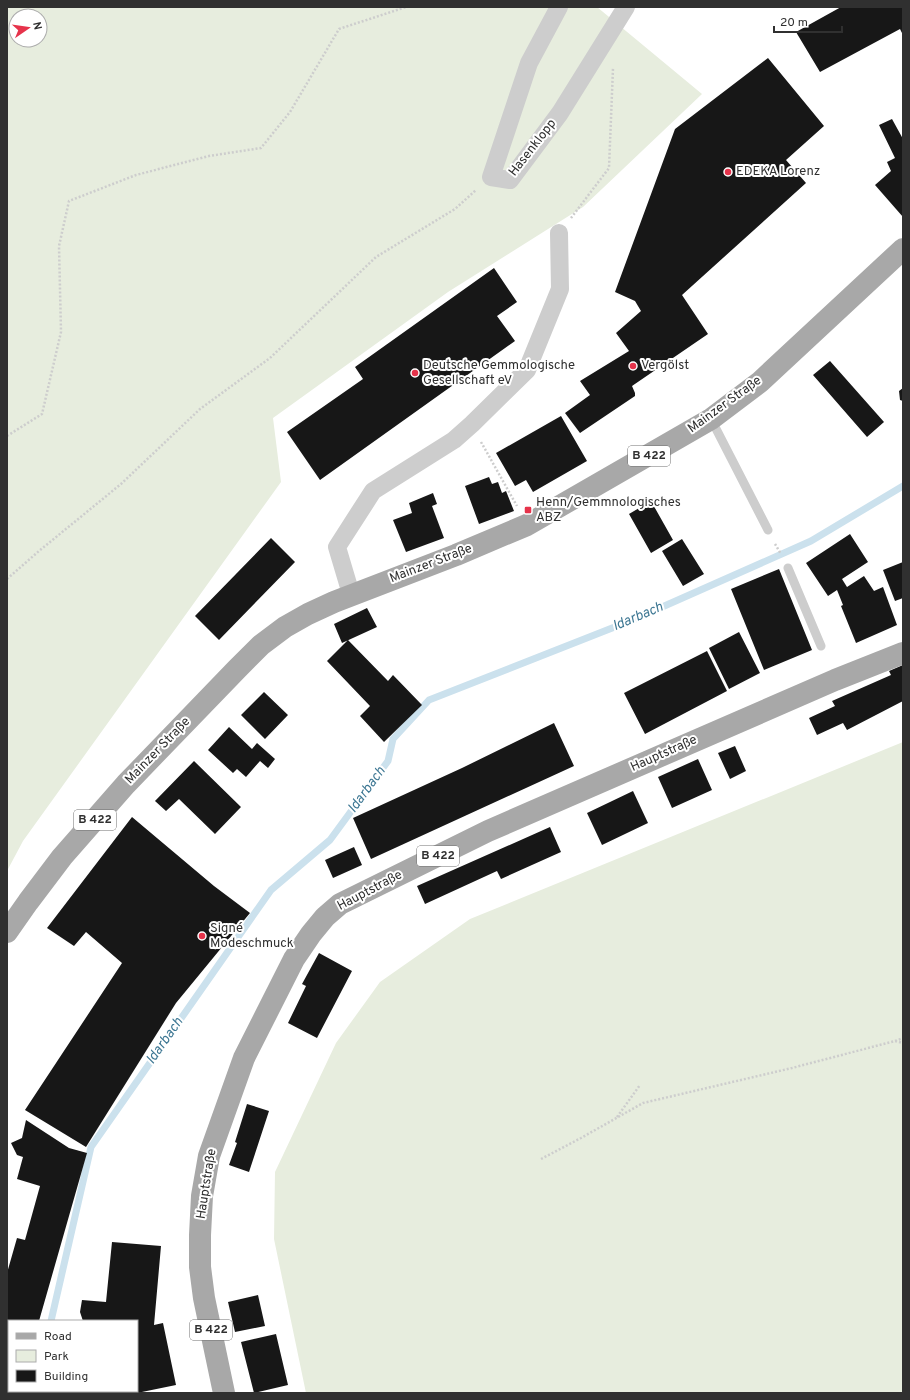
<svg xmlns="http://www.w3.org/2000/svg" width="910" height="1400" viewBox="0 0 910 1400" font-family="Overpass,sans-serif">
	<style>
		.green { fill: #e7edde; fill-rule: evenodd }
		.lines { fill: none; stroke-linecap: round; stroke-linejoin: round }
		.stream { stroke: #cbe1ed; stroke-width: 7 }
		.building { fill: #171717 }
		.path { stroke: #cdcdcd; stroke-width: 2.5; stroke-dasharray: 2 2; stroke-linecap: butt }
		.lane { stroke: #cdcdcd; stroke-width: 9 }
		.street { stroke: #cdcdcd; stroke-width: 18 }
		.primary { stroke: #a8a8a8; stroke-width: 22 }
		.poi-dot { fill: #e6334b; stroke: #fff; stroke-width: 1.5 }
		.labels { text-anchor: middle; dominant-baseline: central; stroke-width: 4; stroke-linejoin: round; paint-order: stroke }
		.shield { fill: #fff; stroke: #6e6e6e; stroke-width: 1 }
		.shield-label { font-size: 12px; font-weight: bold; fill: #303030 }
		.street-label { font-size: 13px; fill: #303030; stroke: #fff }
		.poi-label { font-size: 13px; fill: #303030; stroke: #fff; text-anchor: start }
		.water-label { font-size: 14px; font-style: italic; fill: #3d7793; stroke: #fff }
	</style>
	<rect width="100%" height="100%" fill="#fff"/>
	<path class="green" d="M7 7H597L702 94 583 207 448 292 273 418 281 482 23 841 7 871ZM16 16H40V40H16Z
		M903 742V1393H306L274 1239 275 1172 336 1043 380 982 470 919Z"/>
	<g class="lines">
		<path class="stream" d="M51 1321 91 1147 271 890 330 840 388 761 393 739 429 700 635 619 811 541 903 486
			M42 1393 43 1391"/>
	</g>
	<path class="building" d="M841 7H903V35L900 29 820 72 796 32Z
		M768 58 824 126 786 160 806 183 682 295 708 334 632 386 635 393V396L580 433 565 413 590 395 580 381 629 351 616 333 641 311 635 301 615 292 675 129Z
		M892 119 903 139V217L875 185 891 171 887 162 895 158 879 125Z
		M494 268 517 302 497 316 515 341 320 480 287 432 363 379 355 367Z
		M830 361 884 422 867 437 813 375Z
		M903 388V401L900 400 899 391Z
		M561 416 587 461 533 492 526 480 515 486 496 453Z
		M489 477 492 484 498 482 502 493 506 491 514 511 479 524 465 486Z
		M433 493 437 504 432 506 444 538 406 552 393 520 412 513 409 503Z
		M651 501 673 540 651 553 629 514Z
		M850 534 868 562 842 579 847 587 864 576 874 591 883 587 897 625 856 643 841 606 843 605 837 590 828 596 806 563Z
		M271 538 295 562 219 640 195 616Z
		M682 539 704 574 683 586 662 551Z
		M903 562V598L895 601 883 570Z
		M779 569 812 650 764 670 731 589Z
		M367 608 377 627 342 643 334 624Z
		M739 632 760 673 729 689 709 648Z
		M348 640 388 681 393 675 422 705 384 742 360 716 370 706 327 661Z
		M707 651 727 691 645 734 624 693Z
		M903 665V701L847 730 843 723 817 735 809 718 835 706 832 701 891 675 889 671Z
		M264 692 288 715 265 739 241 715Z
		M554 723 574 766 371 859 353 818 462 768Z
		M229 727 252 749 257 743 275 759 268 768 260 761 246 777 237 769 233 773 208 750Z
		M735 746 746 771 730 779 718 753Z
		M698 759 712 790 672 808 658 777Z
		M194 761 241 807 215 834 179 799 166 811 155 801Z
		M633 791 648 823 602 845 587 813Z
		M132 817 214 886 250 913 176 1003 86 1147 25 1110 122 963 86 932 74 946 47 928Z
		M550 827 561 852 501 879 497 871 425 904 417 886Z
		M354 847 362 865 333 878 325 860Z
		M319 953 352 971 317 1038 288 1023 306 986 302 984Z
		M247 1104 269 1111 249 1172 229 1165 237 1143 235 1142Z
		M26 1120 69 1148 87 1153 39 1321H9V1346H7V1273L17 1238 25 1240 40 1186 17 1179 23 1157 17 1155 11 1143 22 1138Z
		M112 1242 161 1246 154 1325 163 1323 176 1385 137 1393H111L110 1391H137V1321H83L80 1312 82 1300 106 1302Z
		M258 1295 265 1326 235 1332 228 1302Z
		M276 1334 288 1385 254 1393 241 1342Z"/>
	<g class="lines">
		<path class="path" d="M571 218 609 168 613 68
			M7 436 42 414 61 332 59 246 69 201 136 175 209 156 261 148 290 112 339 29 406 7
			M481 442 517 506
			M775 544 781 554
			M7 579 39 551 121 484 200 409 270 358 376 257 455 209 476 190
			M895 1041 903 1038
			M617 1117 640 1085
			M541 1159 581 1138 643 1103 792 1068 895 1041 903 1043"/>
		<path class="lane" d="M711 419 768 530
			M788 568 821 646"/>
		<path class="street" d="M559 7 529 63 491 177 510 180 560 113 626 7
			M351 594 337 547 373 491 454 440 472 424 527 370 560 289 559 233"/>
		<path class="primary" d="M7 932 28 902 62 857 126 784 237 669 261 645 285 627 308 614 334 602 456 555 527 525 711 419 760 382 903 249
			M224 1393 204 1298 200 1267V1235L202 1196 209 1156 244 1058 294 959 311 934 325 917 340 904 488 831 835 680 903 653"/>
	</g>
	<g class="poi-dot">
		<circle cx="728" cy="172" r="4"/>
		<circle cx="633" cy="366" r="4"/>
		<circle cx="415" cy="373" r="4"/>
		<rect x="524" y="506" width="8" height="8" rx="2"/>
		<circle cx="202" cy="936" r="4"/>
	</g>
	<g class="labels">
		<g class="shield">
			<rect x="628" y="446" width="42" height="20" rx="3"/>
			<rect x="74" y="810" width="42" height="20" rx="3"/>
			<rect x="417" y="846" width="42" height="20" rx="3"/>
			<rect x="190" y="1320" width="42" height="20" rx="3"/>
		</g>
		<g class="shield-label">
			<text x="649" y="456">B 422</text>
			<text x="95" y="820">B 422</text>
			<text x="438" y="856">B 422</text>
			<text x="211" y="1330">B 422</text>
		</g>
		<g class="street-label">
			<text transform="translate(533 148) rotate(-52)">Hasenklopp</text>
			<text transform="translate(725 405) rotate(-36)">Mainzer Straße</text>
			<text transform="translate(431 564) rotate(-21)">Mainzer Straße</text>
			<text transform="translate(158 751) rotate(-46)">Mainzer Straße</text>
			<text transform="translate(664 754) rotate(-24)">Hauptstraße</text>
			<text transform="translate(370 891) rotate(-28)">Hauptstraße</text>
			<text transform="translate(207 1184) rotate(-81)">Hauptstraße</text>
		</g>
		<g class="poi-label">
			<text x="736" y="172">EDEKA Lorenz</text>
			<text x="423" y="366">Deutsche Gemmologische<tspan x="423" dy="15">Gesellschaft eV</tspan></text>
			<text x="641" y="366">Vergölst</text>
			<text x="536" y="503">Henn/Gemmnologisches<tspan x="536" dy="15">ABZ</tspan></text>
			<text x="210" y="929">Signé<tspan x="210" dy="15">Modeschmuck</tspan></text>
		</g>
		<g class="water-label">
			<text transform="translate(638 617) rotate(-23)">Idarbach</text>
			<text transform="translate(367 790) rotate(-54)">Idarbach</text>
			<text transform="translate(165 1041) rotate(-55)">Idarbach</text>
		</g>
	</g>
	<rect width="910" height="1400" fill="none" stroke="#303030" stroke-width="16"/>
	<rect x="8" y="1320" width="130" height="72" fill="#ffffff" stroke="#acacac"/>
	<rect x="16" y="1333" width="20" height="6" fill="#a8a8a8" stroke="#acacac"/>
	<text x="44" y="1340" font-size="12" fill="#303030">Road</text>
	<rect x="16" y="1350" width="20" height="12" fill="#e7edde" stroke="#acacac"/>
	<text x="44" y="1360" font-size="12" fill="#303030">Park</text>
	<rect x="16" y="1370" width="20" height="12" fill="#171717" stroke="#acacac"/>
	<text x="44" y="1380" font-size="12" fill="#303030">Building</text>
	<g transform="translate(28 28) rotate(77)"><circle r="19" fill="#ffffff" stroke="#acacac"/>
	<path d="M0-3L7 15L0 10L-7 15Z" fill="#e6334b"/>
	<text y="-6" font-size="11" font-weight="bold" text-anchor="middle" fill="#303030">N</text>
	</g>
	<path d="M774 26v6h68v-6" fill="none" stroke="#303030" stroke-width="2"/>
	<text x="780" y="26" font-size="12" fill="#303030" stroke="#ffffff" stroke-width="3" paint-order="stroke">20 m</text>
</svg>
